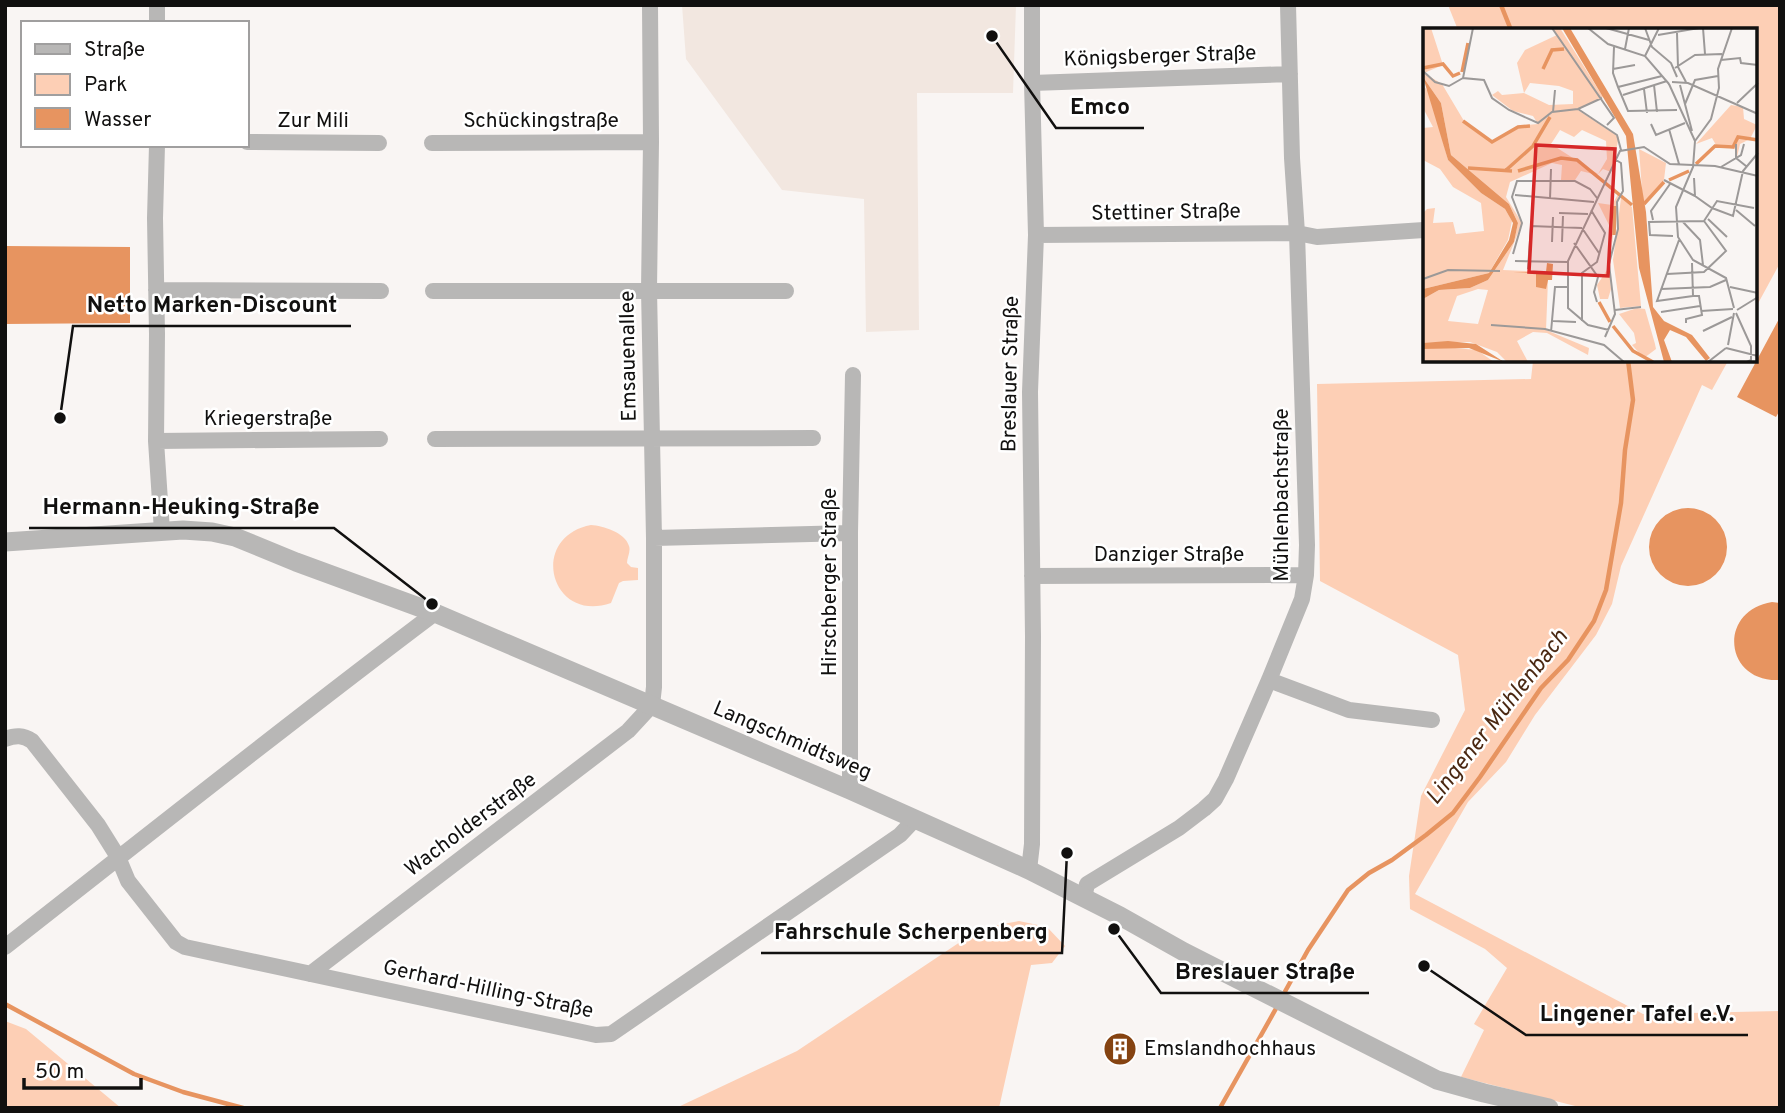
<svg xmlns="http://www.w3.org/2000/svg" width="1785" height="1113" viewBox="0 0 1785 1113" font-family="Overpass,sans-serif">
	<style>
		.built { fill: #f2e7e0 }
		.green { fill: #fdcfb5 }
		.water { fill: #e79460 }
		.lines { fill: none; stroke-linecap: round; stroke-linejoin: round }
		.stream { stroke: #e79460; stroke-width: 4.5 }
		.minor { stroke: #b8b7b6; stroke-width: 16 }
		.tertiary { stroke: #b8b7b6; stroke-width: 19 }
		.labels { text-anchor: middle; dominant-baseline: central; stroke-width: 5; stroke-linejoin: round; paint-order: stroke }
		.street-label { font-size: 21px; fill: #11100f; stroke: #fff }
		.poi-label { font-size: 21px; fill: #11100f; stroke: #fff; text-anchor: start }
		.water-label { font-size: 23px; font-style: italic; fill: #4a2812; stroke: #fff }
		.inset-river { fill: none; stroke: #e79460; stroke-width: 3.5 }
		.inset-road { fill: none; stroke: #9c9998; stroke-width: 2 }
		.view { fill: #d62828; fill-opacity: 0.15; stroke: #d62828; stroke-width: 3.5 }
		.inset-edge { fill: none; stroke: #11100f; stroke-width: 3.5 }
		.leader { fill: none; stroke: #11100f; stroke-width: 2.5 }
		.callout-dot { fill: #11100f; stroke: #fff; stroke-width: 2.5 }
		.callout-label { font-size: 23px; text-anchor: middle; font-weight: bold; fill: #11100f; stroke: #fff; stroke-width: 5; stroke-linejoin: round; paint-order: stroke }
	</style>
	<rect width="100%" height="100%" fill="#f9f5f3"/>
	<path class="built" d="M682 5H1016L1013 93H917L919 330 866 332 864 199 782 190 686 59Z"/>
	<path class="green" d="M1448 5H1780V263L1755 309V30H1458Z
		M1533 361H1728L1712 390 1702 385 1621 566 1612 604 1596 635 1535 715 1506 762 1468 802 1415 894 1643 1014 1780 1011V1108H1583L1461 1077 1484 1030 1474 1024 1507 968 1485 949 1410 909 1409 876 1421 796 1465 710 1458 655 1320 581 1317 384 1531 379Z
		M591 525C603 526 625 532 629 546 631 551 627 558 627 563L631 567 638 568V580L623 581 619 583 611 603C550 624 528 537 591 525Z
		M1019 921 1047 927 1065 946 1052 963 1031 965 999 1108H676L797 1051 981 928Z
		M5 1021 26 1029 121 1108H5Z"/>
	<path class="water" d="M5 5 6 246 130 247V323L5 324Z
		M1780 317V410L1776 417 1737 397Z
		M1649 547a39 39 0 1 1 78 0a39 39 0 1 1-78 0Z
		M1772 602 1780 603V680C1724 683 1717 611 1772 602Z"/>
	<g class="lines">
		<path class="stream" d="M1501 5 1511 30
			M1282 997 1308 950 1348 890 1369 873 1392 860 1426 835 1453 813 1480 777 1541 688 1568 660 1594 621 1606 590 1621 503 1625 450 1633 400 1628 360
			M5 1004 134 1074 183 1092 243 1108
			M1220 1108 1278 1005"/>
		<path class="minor" d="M157 5V23
			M1032 83 1290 74
			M247 142 379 143
			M432 143 651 142
			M157 145 155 218 157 334 156 441 162 531
			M1036 235 1297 233 1317 237 1424 230
			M156 290 381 291
			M433 291H786
			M435 439 813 438
			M156 441 380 439
			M654 538 850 533
			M1032 576 1306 575
			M1269 680 1349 710 1432 720
			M5 739C16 735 23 735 32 741L98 825 118 857 128 881 176 942 185 947 596 1035 611 1034 900 835 915 819
			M850 790V533L853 375
			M1029 870 1032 844 1033 636 1030 392 1036 235 1032 83V5
			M1084 898 1087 884 1179 828 1204 809 1215 799 1226 779 1269 680 1302 599 1306 575 1307 545 1297 233 1292 158 1288 5
			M5 947C148 835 290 722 435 613
			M310 974 628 731 652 705 654 687V538L649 290 651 142 650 5"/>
		<path class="tertiary" d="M5 542 183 530 212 532 235 537 296 562 435 613 850 790 1029 870 1120 916 1184 952 1437 1080 1484 1093 1549 1108"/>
	</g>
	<defs>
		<symbol id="building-disc" viewBox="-11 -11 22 22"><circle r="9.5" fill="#854311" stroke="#fff"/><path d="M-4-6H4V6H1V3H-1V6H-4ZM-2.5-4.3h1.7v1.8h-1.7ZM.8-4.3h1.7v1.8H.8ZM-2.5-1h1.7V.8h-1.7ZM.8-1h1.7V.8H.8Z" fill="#fff"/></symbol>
	</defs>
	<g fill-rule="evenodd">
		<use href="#building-disc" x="1101" y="1030" width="38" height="38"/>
	</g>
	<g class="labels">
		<g class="street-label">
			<text transform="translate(1160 57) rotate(-2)">Königsberger Straße</text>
			<text x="313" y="121">Zur Mili</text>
			<text x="541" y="121">Schückingstraße</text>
			<text transform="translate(1166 213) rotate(-1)">Stettiner Straße</text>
			<text transform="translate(629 356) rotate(-91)">Emsauenallee</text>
			<text transform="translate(1011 374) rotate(-89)">Breslauer Straße</text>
			<text x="268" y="419">Kriegerstraße</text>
			<text transform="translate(1282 495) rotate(-90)">Mühlenbachstraße</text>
			<text x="1169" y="555">Danziger Straße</text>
			<text transform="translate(830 582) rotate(-90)">Hirschberger Straße</text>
			<text transform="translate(792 741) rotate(23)">Langschmidtsweg</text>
			<text transform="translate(471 825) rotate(-37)">Wacholderstraße</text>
			<text transform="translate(488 990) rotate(12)">Gerhard-Hilling-Straße</text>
		</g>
		<g class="poi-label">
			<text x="1144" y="1049">Emslandhochhaus</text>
		</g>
		<g class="water-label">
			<text transform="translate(1498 718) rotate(-52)">Lingener Mühlenbach</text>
		</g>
	</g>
	<g transform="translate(1423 28)">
		<rect width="334" height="334" fill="#f9f5f3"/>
		<path d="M0 0H8L20 37 1 45 19 56 41 93 65 112H73L94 98 115 96 110 88 90 83 69 67 75 63 79 67 101 65 126 77 150 76V63L136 58 107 55 101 65 94 35 102 22 134 7 129 0H137L180 69 155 82 196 109 188 144 180 141 174 147 158 143 152 152H138L139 137 129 135 87 154 83 169 99 195 80 242 124 244 129 252H125L123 302 166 320 165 327 124 305 110 304 94 313 105 334H84L74 324 47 314 0 315V271L16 262 47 260 65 252 91 214 95 195 86 176 28 127 18 75 0 49ZM137 102 151 109 159 102 183 113 184 131 175 146 128 116ZM55 261 65 262 55 296 25 293 34 268ZM0 57 7 66 25 132 58 165 82 181 89 193 85 212 66 245 0 261V185L4 181 12 180 10 195 30 194 33 206 61 203 58 175 30 159 17 141 0 132V100L10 99 0 80ZM308 77 320 79 321 91 334 97 327 111 317 116 314 129 312 121 293 117 289 110 273 116ZM216 121 243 135 241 152 220 176ZM195 166 196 167 189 216V203L175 175 189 177ZM198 170 209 179 218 278 197 280 190 232ZM186 239 188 261 185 271H177L174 257ZM214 280 222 281 232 316 233 321 221 330 209 317 213 315 211 305 196 286ZM21 319 54 322 71 334H0V321Z" fill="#fdcfb5" fill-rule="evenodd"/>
		<path d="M139 0H147L210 106 223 184 230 279 241 293 269 307 287 330 283 333 263 309 247 302 241 312 249 334H241L216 240 203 108ZM0 49 18 75 28 127 86 176 95 195 91 214 65 252 47 260 16 262 0 271V261L66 245 86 212 90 195 82 181 58 165 25 132ZM124 235 130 236 129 252H125L123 261 113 259V245L90 244H123ZM25 313 53 316 81 334 46 320 0 321V315Z" fill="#e79460"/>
		<path class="inset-river" d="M0 40 20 36 30 48 37 45M120 41 129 22 141 21M39 44 45 15M40 93 69 114 95 99 107 98M273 136 292 118 310 119 315 109 335 112M45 140 89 143M82 143 110 118 127 89M95 143 138 130 154 132 209 177M246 152 266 143M221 176 241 154M191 207 192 178M176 274 187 294M190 298 210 323 230 334"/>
		<path class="inset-road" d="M50 0 40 50 61 52 69 70 86 82 115 95 129 84 155 81 179 70M129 0 191 90 184 97M165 0 185 16 222 28 246 56M183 0 226 12M222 0 229 19 248 35 254 49M280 0 282 26M254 5 255 39 263 54M235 7 276 0M191 19 190 45 195 59 239 48M202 21 206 0M222 28 236 0M298 32 317 30 318 35 335 37M252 40 272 27 299 26M190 41 212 37M0 43 12 54 26 58 40 50M249 54 265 55 335 86M246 56 272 113 270 139 253 179 255 209 270 232 303 250 311 280M231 57 234 84M257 57 269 103M195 59 205 83 254 82M221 61 224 85M200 67 244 53M314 75 335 55M262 76 272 52 295 48M155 81 194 107 198 122M130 84 132 62M228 96 233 107 262 95M246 101 256 136M272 113 288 91 296 60 295 41 309 0M313 116V130L323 138M298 139 318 127 321 116M271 150 272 168 289 180 310 188 320 143 335 125M241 152 272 168M92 167 171 174M127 171 128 141M313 182 332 198M136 185 165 186M285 191 304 209M230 192 228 183 247 156M281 193 294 173 331 180M260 194 277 212 280 237M159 200 176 225M250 208 227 207 226 194 281 193M256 212 234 273 270 268M129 214 130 189M139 214 140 188M151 215 175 249 171 264 174 274M90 226 99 195 89 169 94 153H152L167 161 174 170M92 233 145 234M269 235 270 268M105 241 108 198 159 200M244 246 281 244 303 223 281 193M0 251 25 242 77 243M307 259 335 265M238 261 287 259 303 252M192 282 218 279M314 282 335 269M278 283 310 281M238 284 277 278M313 285 328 318V332L324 334M130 293 153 294M159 293V245L174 234 182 205 168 182M263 295V291L279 287 276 268H270M68 297 122 301 181 317 201 334M186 302 165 297 145 280V233L197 123 221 119 247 136 292 138 335 148M280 303 309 289M128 304 132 259H145M182 309 192 286 186 236 195 201 194 174 200 163 198 135 193 132M305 317 311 285M303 320 335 328M285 334 303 320"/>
		<path class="view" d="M113 117 192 121 185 248 106 244Z"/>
		<rect width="334" height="334" class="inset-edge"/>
	</g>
	<path class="leader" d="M992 36L1056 128H1144M60 418L73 326H351M432 604L334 528H29M1067 853L1062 953H761M1114 929L1161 993H1369M1424 966L1526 1035H1748"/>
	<g class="callout-dot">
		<circle cx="992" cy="36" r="7"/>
		<circle cx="60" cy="418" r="7"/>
		<circle cx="432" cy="604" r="7"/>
		<circle cx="1067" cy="853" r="7"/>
		<circle cx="1114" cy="929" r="7"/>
		<circle cx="1424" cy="966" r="7"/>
	</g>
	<g class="callout-label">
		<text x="1100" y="114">Emco</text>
		<text x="212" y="312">Netto Marken-Discount</text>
		<text x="181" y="514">Hermann-Heuking-Straße</text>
		<text x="911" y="939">Fahrschule Scherpenberg</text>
		<text x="1265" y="979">Breslauer Straße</text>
		<text x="1637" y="1021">Lingener Tafel e.V.</text>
	</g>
	<rect width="1785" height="1113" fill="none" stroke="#11100f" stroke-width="14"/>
	<rect x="21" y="21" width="228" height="126" fill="#ffffff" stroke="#a09f9f" stroke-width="2"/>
	<rect x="35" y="44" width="35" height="10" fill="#b8b7b6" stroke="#a09f9f" stroke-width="2"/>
	<text x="84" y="56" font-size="21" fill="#11100f">Straße</text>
	<rect x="35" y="74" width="35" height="21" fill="#fdcfb5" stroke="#a09f9f" stroke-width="2"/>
	<text x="84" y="91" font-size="21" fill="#11100f">Park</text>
	<rect x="35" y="108" width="35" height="21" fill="#e79460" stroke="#a09f9f" stroke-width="2"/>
	<text x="84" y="126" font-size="21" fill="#11100f">Wasser</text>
	<path d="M24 1078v10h117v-10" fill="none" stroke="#11100f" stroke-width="3.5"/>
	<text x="35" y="1078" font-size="21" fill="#11100f" stroke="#ffffff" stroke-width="5" paint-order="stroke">50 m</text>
</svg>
